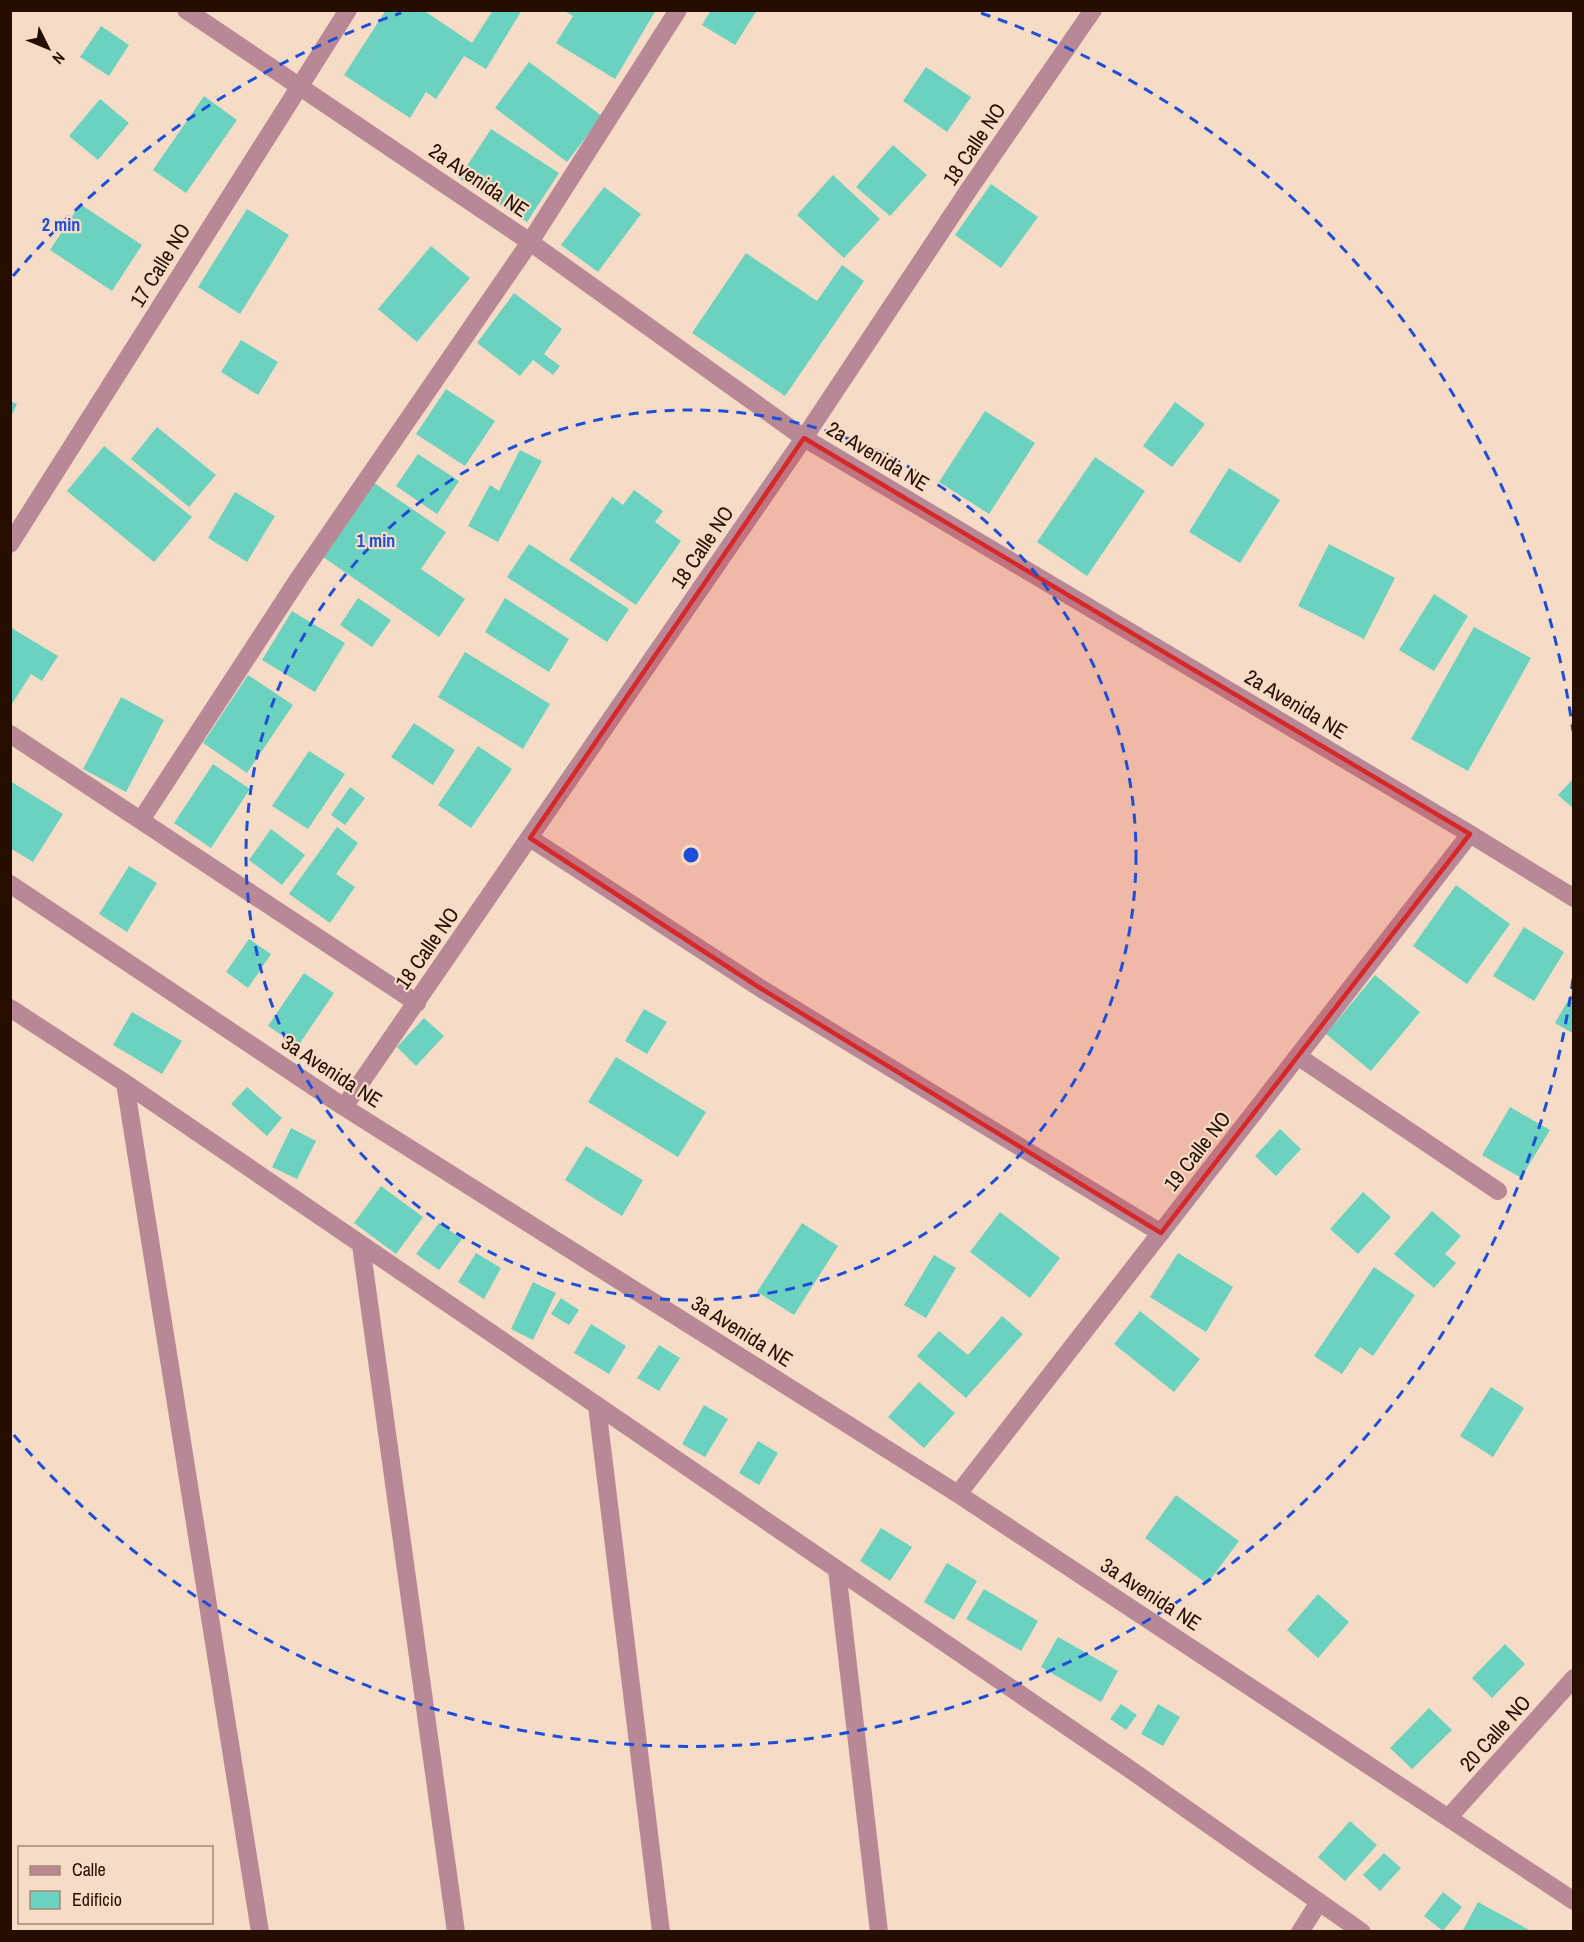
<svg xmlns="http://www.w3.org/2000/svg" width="1584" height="1942" viewBox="0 0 1584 1942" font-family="'Archivo Narrow',sans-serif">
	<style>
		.building { fill: #6ad2be }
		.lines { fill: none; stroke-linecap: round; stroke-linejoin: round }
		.street { stroke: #b98896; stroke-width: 18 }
		.marked { fill: #d62828; fill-opacity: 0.2; stroke: #d62828; stroke-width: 4.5; stroke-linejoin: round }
		.ring { fill: none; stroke: #1d4ed8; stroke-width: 3; stroke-dasharray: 10 8 }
		.labels { text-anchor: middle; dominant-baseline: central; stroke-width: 4.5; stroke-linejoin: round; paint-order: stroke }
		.street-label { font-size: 21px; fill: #250e00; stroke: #f6dcc7 }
		.centre { fill: #1d4ed8; stroke: #f6dcc7; stroke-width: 3 }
		.ring-label { font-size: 18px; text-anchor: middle; font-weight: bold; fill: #1d4ed8; stroke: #f6dcc7; stroke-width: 4.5; stroke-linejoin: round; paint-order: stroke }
	</style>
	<rect width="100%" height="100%" fill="#f6dcc7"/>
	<path class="building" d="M386 10H423L472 43 493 10H522L486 69 464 56 436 99 426 92 410 118 344 75Z
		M563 10H656L615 79 556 43 573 16Z
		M711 10H757L735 45 702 25Z
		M101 26 129 45 109 76 80 57Z
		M529 62 602 116 567 162 495 108Z
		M926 67 971 97 947 132 903 101Z
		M204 96 237 120 186 193 153 170Z
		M100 99 129 123 98 160 69 136Z
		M491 129 559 173 527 222 459 178Z
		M893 145 927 175 890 216 856 187Z
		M833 175 880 219 844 258 797 215Z
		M991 184 1038 217 1001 268 955 235Z
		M604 187 641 214 598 272 561 245Z
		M80 204 142 245 112 291 50 250Z
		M247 209 289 235 240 314 198 287Z
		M431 246 470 278 417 342 378 309Z
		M746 253 817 301 842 265 864 281 785 396 692 333Z
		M514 293 562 329 544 354 560 366 553 375 533 360 520 376 477 343Z
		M241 340 278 362 258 395 221 372Z
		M446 389 495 421 465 466 416 434Z
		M10 401 17 404 10 418Z
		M1175 402 1205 424 1172 467 1143 446Z
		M985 411 1035 443 989 514 939 482Z
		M157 427 216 475 189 507 131 459Z
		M104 446 192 517 154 562 67 491Z
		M520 450 542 461 498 542 468 526 490 485 499 491Z
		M418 454 459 481 437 514 396 486Z
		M1095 457 1145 491 1087 576 1037 542Z
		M1229 468 1280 500 1240 563 1189 532Z
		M374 483 446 532 421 569 465 599 439 637 323 557Z
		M634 490 663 511 655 522 681 541 636 605 569 560 612 497 623 505Z
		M235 492 275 516 247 562 208 538Z
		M529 544 629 609 607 642 507 577Z
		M1329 544 1395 578 1364 639 1298 606Z
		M1434 594 1468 616 1434 671 1399 650Z
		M358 598 391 620 372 647 340 625Z
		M505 598 569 639 549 672 485 632Z
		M292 611 345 643 315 692 262 660Z
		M10 627 58 656 42 681 31 674 10 707Z
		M1474 627 1531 658 1468 771 1411 739Z
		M465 652 550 704 523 749 438 697Z
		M248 675 293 705 247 773 203 743Z
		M121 697 164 720 126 792 83 769Z
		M414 723 455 750 433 785 391 757Z
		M478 746 512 769 471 828 438 805Z
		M309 751 345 774 308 829 272 806Z
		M213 764 250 789 211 848 174 823Z
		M1574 778V809L1558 795Z
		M10 781 63 814 33 862 10 848Z
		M350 787 365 798 345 825 331 815Z
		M337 827 358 843 336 874 355 887 330 923 289 894Z
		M271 829 305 855 282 885 249 860Z
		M129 866 157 883 127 932 99 914Z
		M1456 885 1510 924 1467 984 1413 946Z
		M1524 927 1564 952 1534 1001 1493 976Z
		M249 939 271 954 248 988 226 972Z
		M304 973 334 993 298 1046 268 1026Z
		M1375 975 1420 1012 1371 1071 1326 1034Z
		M1574 990V1034L1555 1023Z
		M644 1009 667 1022 647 1054 625 1041Z
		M132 1012 182 1041 162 1074 113 1045Z
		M424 1018 444 1036 416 1066 397 1047Z
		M616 1057 706 1112 678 1157 588 1102Z
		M247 1087 282 1118 267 1136 231 1104Z
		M1510 1107 1550 1130 1521 1178 1482 1155Z
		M291 1128 316 1141 297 1179 272 1167Z
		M1280 1129 1301 1149 1276 1176 1255 1156Z
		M586 1146 643 1180 622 1216 565 1180Z
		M381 1186 423 1217 396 1254 354 1223Z
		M1363 1192 1391 1217 1358 1254 1330 1229Z
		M1432 1211 1461 1236 1445 1254 1456 1263 1434 1288 1394 1254Z
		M1000 1212 1060 1258 1030 1298 970 1252Z
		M439 1223 462 1239 439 1270 416 1254Z
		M802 1223 838 1246 794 1315 757 1292Z
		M476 1253 501 1268 484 1299 458 1282Z
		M1178 1253 1233 1287 1206 1332 1150 1297Z
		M934 1255 956 1268 926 1318 904 1305Z
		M1374 1267 1415 1295 1373 1356 1360 1347 1342 1374 1314 1356Z
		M533 1282 556 1293 533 1340 511 1329Z
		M561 1298 579 1310 569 1325 551 1314Z
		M1140 1311 1200 1359 1174 1392 1114 1344Z
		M1002 1316 1023 1334 966 1398 917 1356 939 1331 968 1355Z
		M591 1324 626 1346 609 1374 574 1353Z
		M659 1345 680 1358 659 1391 637 1378Z
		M919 1382 955 1413 924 1448 888 1417Z
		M1491 1387 1524 1408 1493 1457 1460 1436Z
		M704 1405 728 1419 705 1457 682 1444Z
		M758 1441 778 1453 759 1485 739 1473Z
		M1176 1495 1239 1541 1207 1584 1145 1538Z
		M881 1528 912 1547 890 1581 860 1561Z
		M947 1563 977 1581 954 1620 924 1602Z
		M984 1589 1038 1621 1021 1651 966 1619Z
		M1318 1594 1349 1622 1318 1658 1287 1630Z
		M1058 1637 1118 1671 1101 1702 1041 1667Z
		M1505 1644 1525 1664 1492 1698 1472 1678Z
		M1121 1704 1137 1715 1126 1730 1110 1719Z
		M1158 1704 1180 1717 1163 1746 1141 1734Z
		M1429 1708 1452 1730 1412 1769 1390 1748Z
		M1350 1821 1377 1845 1345 1881 1318 1857Z
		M1384 1853 1401 1868 1380 1891 1363 1875Z
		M1443 1892 1462 1907 1443 1931 1424 1916Z
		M1478 1902 1533 1932H1462Z"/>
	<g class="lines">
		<path class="street" d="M186 10 530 242 804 438 1470 834 1574 898
			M10 544 348 10
			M10 734 417 1003
			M141 820 299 578 530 242 678 10
			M530 838 760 988 1161 1233
			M10 884 344 1107 958 1494 1574 1901
			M10 1008 125 1083 1128 1768 1362 1932
			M1299 1057 1498 1191
			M125 1083 260 1932
			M344 1107 804 438 970 188 1093 10
			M361 1245 456 1932
			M597 1406 661 1932
			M958 1494 1470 834
			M837 1570 879 1932
			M1449 1817 1574 1678
			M1300 1932 1319 1902"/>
	</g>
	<path class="marked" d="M804 438 1470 834 1161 1233 760 988 530 838Z"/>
	<g class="ring">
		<circle cx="691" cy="855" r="445"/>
		<path d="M1573 979A891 891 0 0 1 13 1434M13 276A891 891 0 0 1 401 13M981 13A891 891 0 0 1 1573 731"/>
	</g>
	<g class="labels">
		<g class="street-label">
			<text transform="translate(974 144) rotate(-56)">18 Calle NO</text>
			<text transform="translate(479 180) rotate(34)">2a Avenida NE</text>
			<text transform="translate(160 265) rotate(-58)">17 Calle NO</text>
			<text transform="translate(878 456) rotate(31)">2a Avenida NE</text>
			<text transform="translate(702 547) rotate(-56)">18 Calle NO</text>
			<text transform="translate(1296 704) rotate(31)">2a Avenida NE</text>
			<text transform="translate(427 948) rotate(-55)">18 Calle NO</text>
			<text transform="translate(332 1071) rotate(33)">3a Avenida NE</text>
			<text transform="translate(1197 1151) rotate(-52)">19 Calle NO</text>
			<text transform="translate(742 1331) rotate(32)">3a Avenida NE</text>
			<text transform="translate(1151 1594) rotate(33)">3a Avenida NE</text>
			<text transform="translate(1495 1733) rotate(-48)">20 Calle NO</text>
		</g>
	</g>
	<circle cx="691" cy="855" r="9" class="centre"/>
	<g class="ring-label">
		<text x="61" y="231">2 min</text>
		<text x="376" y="547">1 min</text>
	</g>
	<rect width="1584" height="1942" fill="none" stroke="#250e00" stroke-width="24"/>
	<rect x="18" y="1846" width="195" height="78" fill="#f6dcc7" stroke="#a28a77" stroke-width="1.5"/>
	<rect x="30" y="1866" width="30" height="9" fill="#b98896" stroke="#a28a77" stroke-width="1.5"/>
	<text x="72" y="1876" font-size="18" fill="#250e00">Calle</text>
	<rect x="30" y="1891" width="30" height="18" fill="#6ad2be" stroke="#a28a77" stroke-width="1.5"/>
	<text x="72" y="1906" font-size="18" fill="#250e00">Edificio</text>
	<g transform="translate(48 48) rotate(133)" stroke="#f6dcc7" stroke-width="4.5" paint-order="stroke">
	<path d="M0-4.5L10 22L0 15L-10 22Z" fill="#250e00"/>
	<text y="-9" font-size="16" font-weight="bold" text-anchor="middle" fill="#250e00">N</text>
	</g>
</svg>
